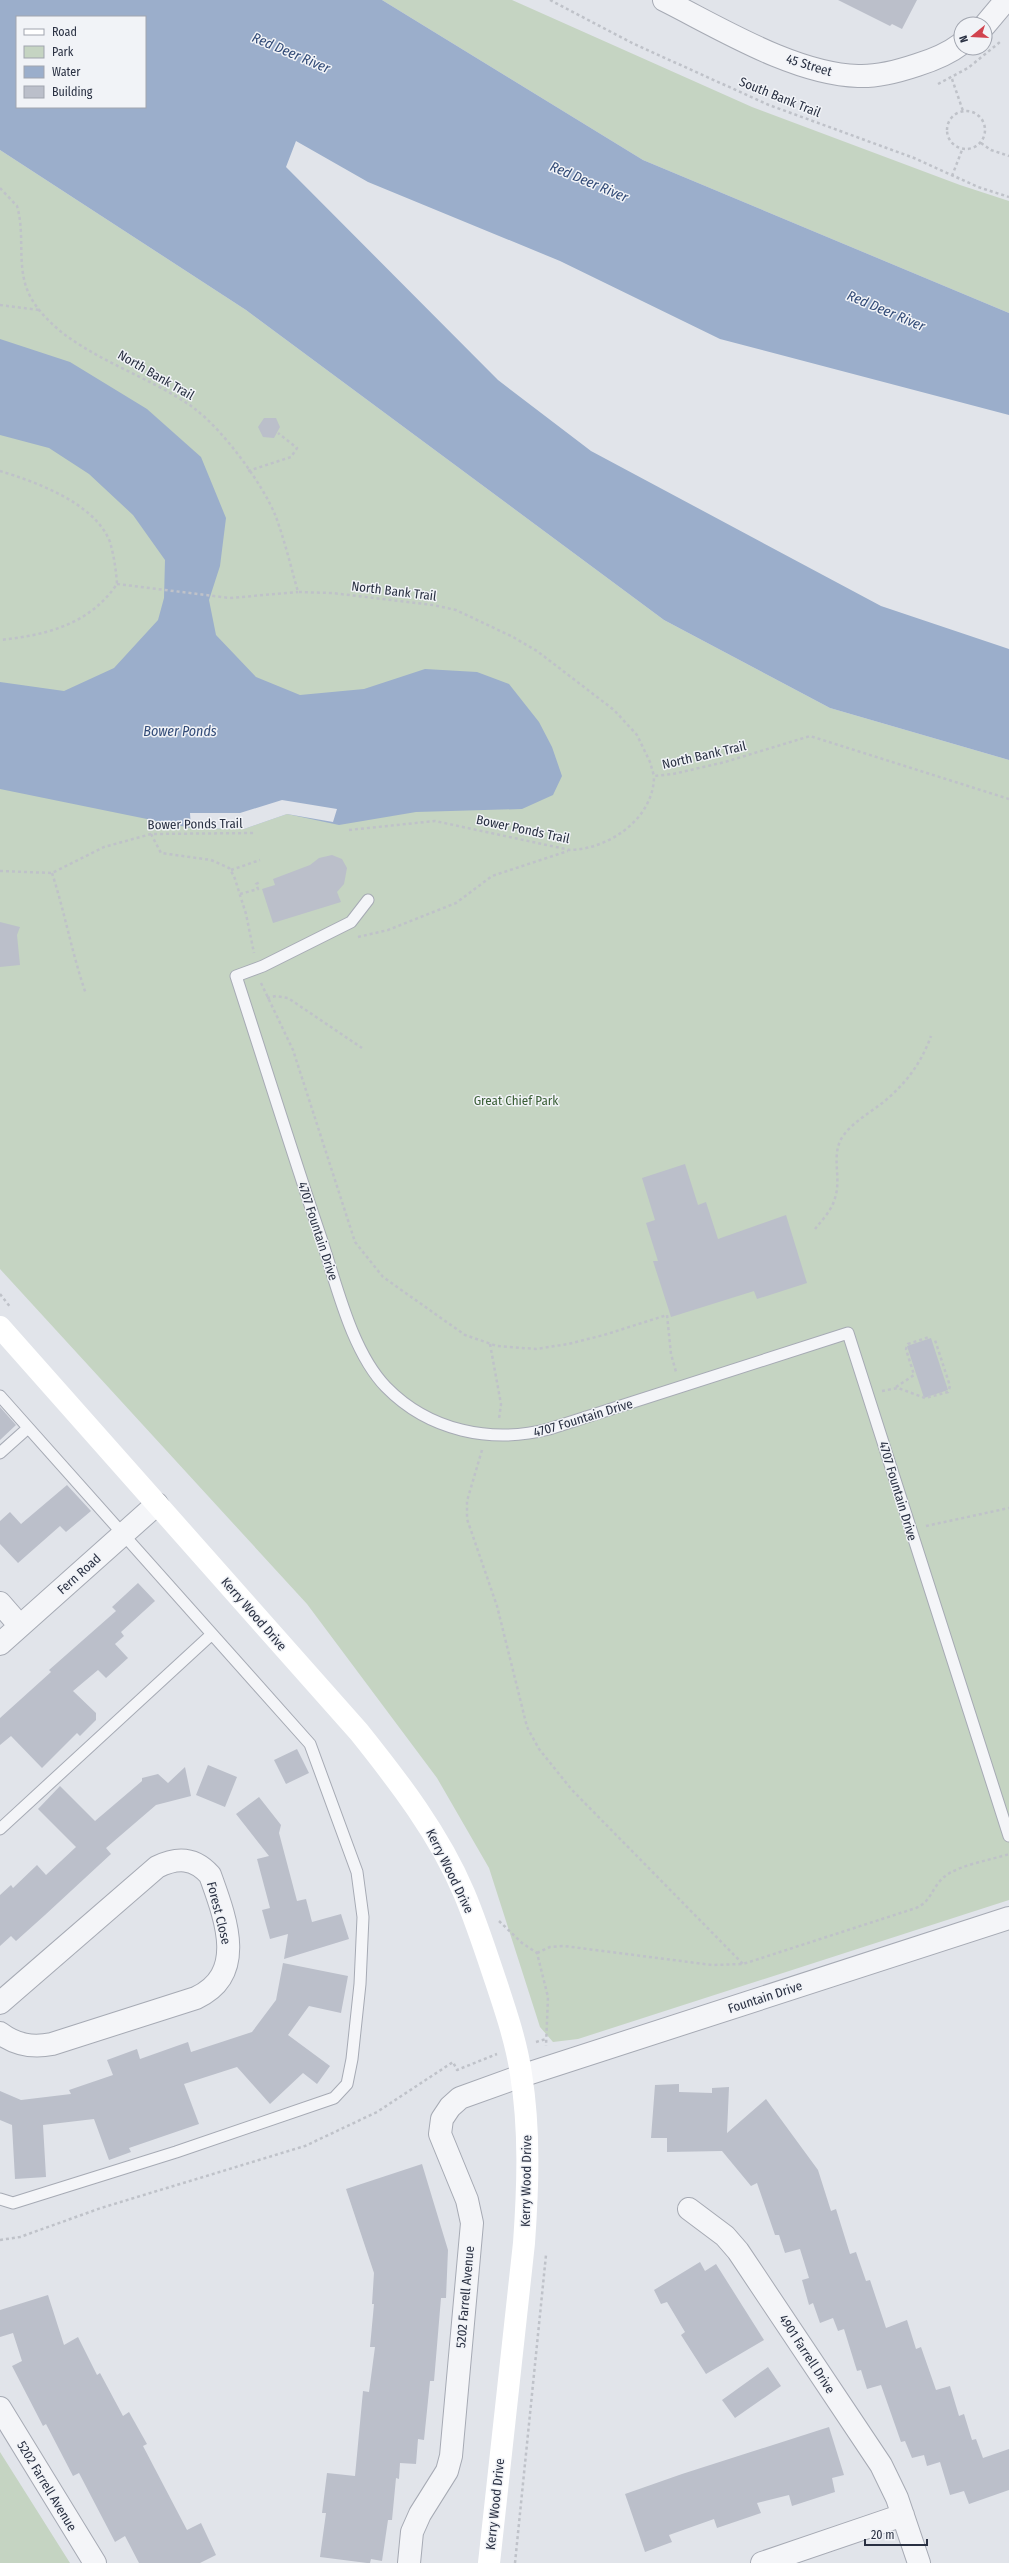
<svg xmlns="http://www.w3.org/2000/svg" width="1009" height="2563" viewBox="0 0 1009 2563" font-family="'Fira Sans Condensed',sans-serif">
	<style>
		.green { fill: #c5d4c2 }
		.water { fill: #9baecb; fill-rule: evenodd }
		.pier { fill: #e1e4ea }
		.building { fill: #bbbfca }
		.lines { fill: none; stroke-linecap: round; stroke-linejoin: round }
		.lane-casing { stroke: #a6aab4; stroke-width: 13 }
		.street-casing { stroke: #a6aab4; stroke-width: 24 }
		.path { stroke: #bfc2c9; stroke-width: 2.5; stroke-dasharray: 3 3; stroke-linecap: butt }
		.lane { stroke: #f4f5f8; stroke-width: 11 }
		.street { stroke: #f4f5f8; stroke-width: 22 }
		.secondary { stroke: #fff; stroke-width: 22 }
		.labels { text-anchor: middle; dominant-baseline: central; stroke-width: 3; stroke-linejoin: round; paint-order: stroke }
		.street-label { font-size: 13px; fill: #293042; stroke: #f1f3f7 }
		.park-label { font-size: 13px; fill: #3a5e36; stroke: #f1f3f7 }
		.water-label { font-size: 14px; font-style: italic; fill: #324b77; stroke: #f1f3f7 }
	</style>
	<rect width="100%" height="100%" fill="#e1e4ea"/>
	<path class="green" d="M382 0H512L752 107 960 185 1009 201V313L643 160Z
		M0 150 246 310 664 620 830 708 1009 760V1900L578 2039 553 2042 540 2027 489 1868 437 1778 307 1604 0 1269Z
		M0 2452 70 2563H0Z"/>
	<path class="water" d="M0 0H382L643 160 1009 313V415L720 339 560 261 368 182 296 141 286 167 498 380 591 451 881 606 1009 649V760L830 708 664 620 246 310 0 150ZM17 17H145V107H17Z
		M0 339 70 362 147 409 201 457 226 518 220 566 209 600 216 635 256 677 300 695 364 689 425 669 477 672 509 684 539 722 552 747 562 776 553 795 522 809 416 812 339 825 287 814 244 829 191 828 0 789V682L64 691 114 668 158 620 164 598 165 560 133 515 89 474 49 448 0 435Z"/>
	<path class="pier" d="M282 800 337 809 333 822 287 814 244 829 191 828 190 813H240Z"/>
	<path class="building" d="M838 0H917L902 29 892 24 890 26Z
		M264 418H276L280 427 274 438 263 437 258 427Z
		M332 855 342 859 347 868 344 884 337 892 341 902 273 923 262 889 275 885 273 879 310 865 319 858Z
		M0 922 20 927 17 935 20 965 0 967Z
		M685 1164 698 1205 706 1202 718 1239 786 1215 807 1283 757 1299 754 1291 671 1317 653 1261H658L646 1223 655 1220 642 1178Z
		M931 1338 948 1390 924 1398 907 1346Z
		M0 1407 16 1425 0 1440Z
		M67 1485 91 1511 66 1532 60 1526 18 1563 0 1544V1521L10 1512 21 1524Z
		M138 1583 155 1601 121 1632 124 1636 115 1644 128 1658 106 1678 98 1670 73 1691 96 1713V1720L80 1736 77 1733 42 1768 11 1736 0 1745V1718L51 1672 49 1670 116 1611 112 1607Z
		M297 1749 309 1773 286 1784 274 1760Z
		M208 1765 237 1777 225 1807 196 1795Z
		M185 1767 191 1796 156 1805 106 1848 111 1854 45 1915 16 1941 11 1936 0 1946V1895L11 1885 13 1888 37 1865 46 1875 76 1847 38 1809 60 1786 95 1821 142 1781V1778L158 1774 168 1783Z
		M259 1797 281 1825 279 1833 297 1901 306 1899 312 1922 341 1914 349 1939 284 1959 288 1934 270 1939 262 1910 270 1908 257 1859 269 1856 236 1814Z
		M283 1963 348 1976 341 2013 309 2006 288 2035 330 2066 317 2084 303 2073 270 2104 237 2067 184 2084 199 2124 129 2148 131 2152 109 2160 94 2119 43 2125 46 2177 15 2179 12 2125 0 2120V2091L21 2100 71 2094 69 2090 113 2075 107 2060 137 2049 140 2059 188 2042 191 2052 252 2032 276 2000Z
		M679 2084V2092L712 2093V2088L729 2087 727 2133 766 2099 818 2170 831 2211 836 2209 850 2254 856 2252 866 2281 870 2280 886 2328 907 2320 916 2349 921 2347 936 2390 950 2386 959 2416 964 2414 972 2440 976 2439 983 2458 1009 2449V2490L969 2504 964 2491 950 2495 940 2462 927 2466 924 2455 912 2458 905 2441 901 2442 881 2385 867 2389 861 2370 857 2371 844 2329 838 2331 833 2318 820 2323 813 2303 809 2305 802 2280 809 2278 800 2249 785 2253 779 2235H775L757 2183 751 2186 722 2151 667 2152V2138H651L655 2085Z
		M422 2164 448 2250 446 2298H441L434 2381H430L424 2440 418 2439 416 2464 400 2463 399 2479 396 2478 392 2520H388L382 2561 371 2559 370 2563H367L320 2557 326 2513H322L327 2473 355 2476 363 2391 369 2392 375 2347H370L374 2304H372L374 2273 346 2189Z
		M700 2262 705 2271 716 2264 764 2340 706 2374 681 2335 685 2332 667 2302 661 2304 654 2290Z
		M48 2295 64 2345 78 2337 97 2375 100 2373 123 2416 129 2412 147 2444 143 2446 187 2530 201 2523 216 2555 200 2563H139L125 2536 115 2542 79 2473 73 2476 46 2424 43 2426 12 2366 22 2361 13 2333 0 2337V2310Z
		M768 2367 781 2386 735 2418 722 2400Z
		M829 2427 844 2475 832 2478 835 2492 792 2506 789 2495 757 2503 761 2513 717 2528 714 2519 669 2535 672 2542 645 2552 625 2494 682 2474Z"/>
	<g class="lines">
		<defs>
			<path id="lane" d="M368 900 351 922 263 966 236 976C264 1062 291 1149 320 1235 336 1282 351 1351 386 1387 429 1431 491 1444 549 1429L848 1333 1009 1836
				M0 1396 310 1744 357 1872 363 1917 360 1984 352 2059 347 2084 334 2098 176 2152 13 2203 0 2199
				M0 1453 28 1428
				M0 1829 212 1634"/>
			<path id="street" d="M664 0C720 28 794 74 858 76 878 77 899 71 917 65 933 60 948 54 961 44
				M985 25 1006 0
				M0 1603 20 1626
				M0 1644 157 1504
				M0 2003 157 1867C177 1857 194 1857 210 1875 225 1917 248 1974 196 1998L52 2044C32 2048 16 2045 0 2033
				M689 2209 725 2236 738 2251 881 2465 897 2498 919 2563
				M0 2408 95 2563
				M409 2563 412 2532 420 2514 447 2471 451 2456 472 2223 467 2200 440 2134 442 2119 450 2107 460 2098 521 2076 1009 1918
				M762 2563 903 2515"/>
		</defs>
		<use href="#lane" class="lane-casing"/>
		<use href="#street" class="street-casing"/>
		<path class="path" d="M550 0 634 44 769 105 914 158 978 187 1009 197
			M952 79 963 111
			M938 84 968 68 1000 42
			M947 130a19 19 0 1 1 38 0a19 19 0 1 1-38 0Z
			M981 143 991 150 1009 156
			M952 176 962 150
			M0 188 17 206C26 237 15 269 31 298 63 353 146 372 195 409 223 430 263 484 276 517 285 542 291 567 298 592L332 593 433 605 456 610 513 637 537 651 614 710 637 735 650 762 654 776 673 774 725 762 810 736 1009 799
			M0 305 39 310
			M0 471C36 482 95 503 110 542 114 556 116 570 117 584 89 625 46 635 0 640
			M248 471 291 457 297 448 278 433
			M117 584 230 598 298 592
			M349 830 435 821 570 850C610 849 654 818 654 776
			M151 834 161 853 211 860 229 868 234 876 246 914 254 953
			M231 870 260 860
			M0 871 52 873 104 847 151 834 255 833
			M52 873C65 913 72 954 86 994
			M240 894 258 889 256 884 260 882
			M358 937 388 930 456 903 492 876 568 851
			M261 983 293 1050 355 1242 383 1277 465 1335 497 1346 536 1349 568 1344 604 1335 667 1315 671 1354 676 1372
			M267 998 276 996 288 998 362 1048
			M815 1229C822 1220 832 1210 835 1198 842 1177 830 1155 843 1136 853 1122 868 1114 881 1104 904 1086 921 1064 931 1036
			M0 1294 11 1308
			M490 1344 501 1404 499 1419
			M896 1387 914 1375 906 1349 908 1344 929 1337
			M882 1391 898 1388 925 1398 948 1392 950 1386 935 1340
			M482 1450 467 1501V1519L497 1606 527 1727 539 1749 572 1790 743 1964
			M926 1526 1009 1508
			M499 1921 522 1943 537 1953 548 1997 546 2046
			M537 1953 550 1947 564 1946 712 1965 743 1964 916 1908C931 1902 932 1887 944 1877 958 1865 991 1860 1009 1854
			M536 2042 546 2039
			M0 2240 20 2237 101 2208 305 2146 377 2112 453 2062 457 2070 497 2054
			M515 2563 546 2255"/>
		<use href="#lane" class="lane"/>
		<use href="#street" class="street"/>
		<path class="secondary" d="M0 1327 359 1732C399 1782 439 1834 464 1893 475 1919 484 1946 493 1973 504 2006 516 2040 521 2074 530 2130 528 2187 524 2243L489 2563"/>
	</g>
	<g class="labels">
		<g class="street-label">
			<text transform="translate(809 65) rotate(17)">45 Street</text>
			<text transform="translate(780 97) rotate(22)">South Bank Trail</text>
			<text transform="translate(156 375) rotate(30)">North Bank Trail</text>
			<text transform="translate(394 591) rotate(7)">North Bank Trail</text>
			<text transform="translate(704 755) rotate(-13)">North Bank Trail</text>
			<text transform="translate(195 824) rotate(-1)">Bower Ponds Trail</text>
			<text transform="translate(523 829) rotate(12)">Bower Ponds Trail</text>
			<text transform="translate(318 1231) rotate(72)">4707 Fountain Drive</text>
			<text transform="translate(583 1418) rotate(-17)">4707 Fountain Drive</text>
			<text transform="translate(898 1491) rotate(73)">4707 Fountain Drive</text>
			<text transform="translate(79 1574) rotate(-42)">Fern Road</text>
			<text transform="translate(254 1614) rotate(49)">Kerry Wood Drive</text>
			<text transform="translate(450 1871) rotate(64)">Kerry Wood Drive</text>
			<text transform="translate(219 1913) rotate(76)">Forest Close</text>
			<text transform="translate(765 1997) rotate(-18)">Fountain Drive</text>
			<text transform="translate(526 2181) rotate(-89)">Kerry Wood Drive</text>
			<text transform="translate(465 2297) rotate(-85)">5202 Farrell Avenue</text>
			<text transform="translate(807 2354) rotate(57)">4901 Farrell Drive</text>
			<text transform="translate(47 2486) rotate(59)">5202 Farrell Avenue</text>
			<text transform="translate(495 2504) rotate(-84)">Kerry Wood Drive</text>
		</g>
		<g class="park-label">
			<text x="516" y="1100">Great Chief Park</text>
		</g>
		<g class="water-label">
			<text transform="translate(291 53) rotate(23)">Red Deer River</text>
			<text transform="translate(589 182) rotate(23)">Red Deer River</text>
			<text transform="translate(886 311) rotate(23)">Red Deer River</text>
			<text x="180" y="731">Bower Ponds</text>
		</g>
	</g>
	<rect x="16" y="16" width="130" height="92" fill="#f1f3f7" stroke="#a1a5af"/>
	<rect x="24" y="29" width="20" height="6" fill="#ffffff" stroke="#a1a5af"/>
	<text x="52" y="36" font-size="12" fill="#293042">Road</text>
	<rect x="24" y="46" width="20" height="12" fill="#c5d4c2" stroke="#a1a5af"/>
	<text x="52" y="56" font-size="12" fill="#293042">Park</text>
	<rect x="24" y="66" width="20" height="12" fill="#9baecb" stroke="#a1a5af"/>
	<text x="52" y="76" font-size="12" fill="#293042">Water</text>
	<rect x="24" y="86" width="20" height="12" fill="#bbbfca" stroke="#a1a5af"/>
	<text x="52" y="96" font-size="12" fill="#293042">Building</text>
	<g transform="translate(973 36) rotate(252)"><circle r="19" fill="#f1f3f7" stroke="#a1a5af"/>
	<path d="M0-3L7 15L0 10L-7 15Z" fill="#d1434e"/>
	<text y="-6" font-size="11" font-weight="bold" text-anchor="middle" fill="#293042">N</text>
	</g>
	<path d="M865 2539v6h62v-6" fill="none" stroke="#293042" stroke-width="2"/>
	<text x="871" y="2539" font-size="12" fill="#293042" stroke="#f1f3f7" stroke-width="3" paint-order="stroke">20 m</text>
</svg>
